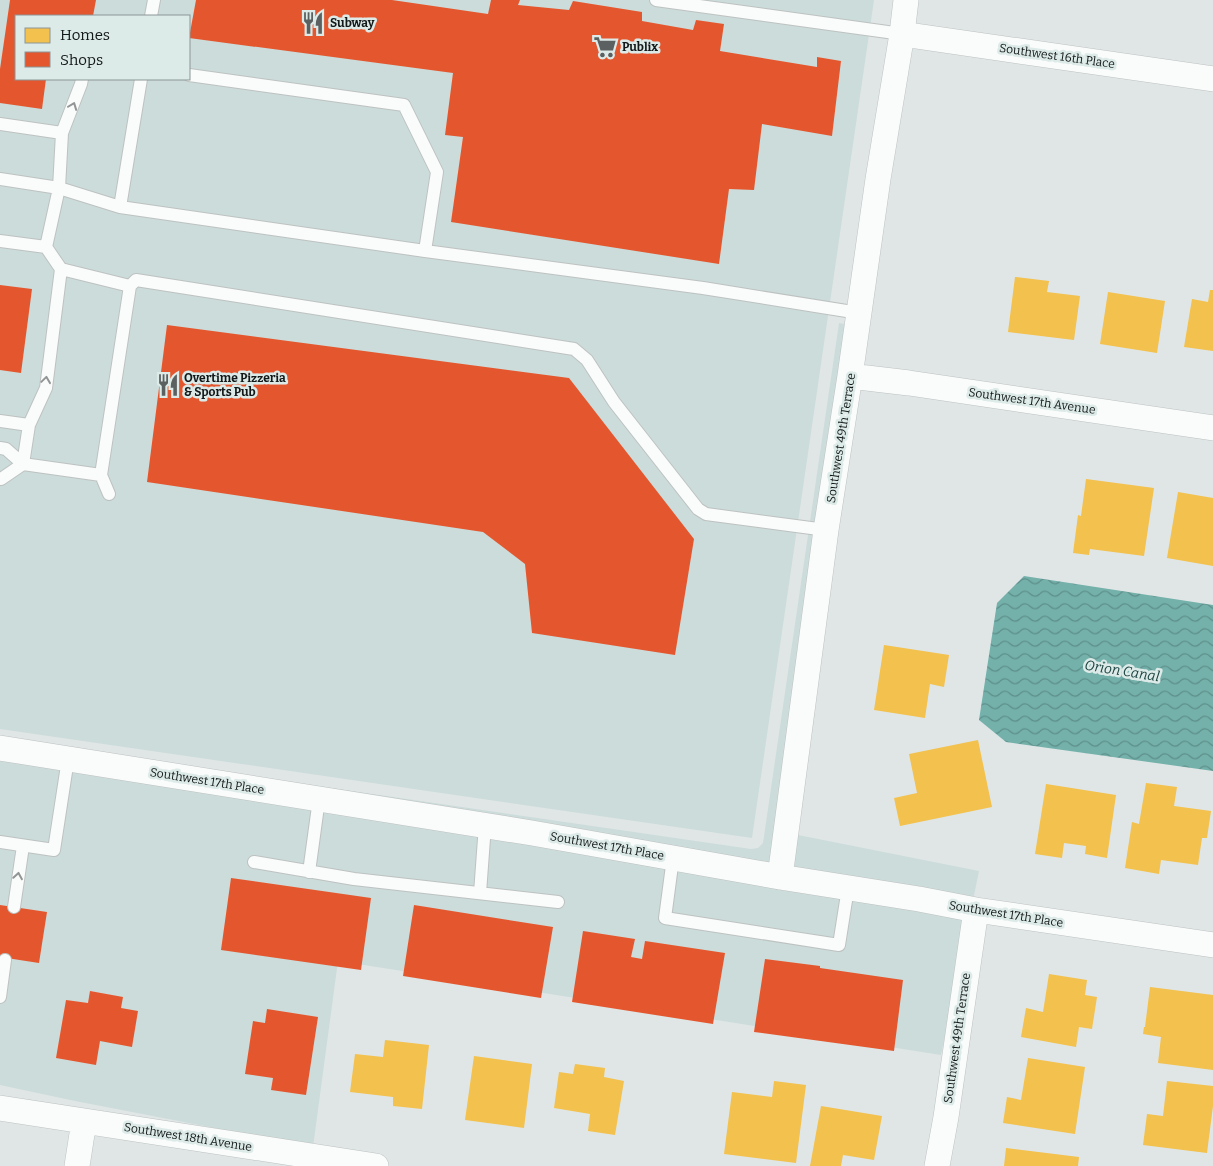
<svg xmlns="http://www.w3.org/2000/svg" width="1213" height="1166" viewBox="0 0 1213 1166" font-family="Bitter,serif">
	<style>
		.built { fill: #ccdcda; fill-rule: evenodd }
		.water { fill: url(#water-waves) }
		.homes { fill: #f2c14e }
		.shops { fill: #e4572e }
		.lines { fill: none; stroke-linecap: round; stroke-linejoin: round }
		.lane-casing { stroke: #bdc2c1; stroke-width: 14 }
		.street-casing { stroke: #bdc2c1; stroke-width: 26 }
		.lane { stroke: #fafbfb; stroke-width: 12 }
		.street { stroke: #fafbfb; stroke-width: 25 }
		.oneway { stroke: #929595 }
		.labels { text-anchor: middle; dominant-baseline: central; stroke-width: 5; stroke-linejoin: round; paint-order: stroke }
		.poi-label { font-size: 12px; font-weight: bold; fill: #131818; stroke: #dceae8; text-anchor: start }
		.street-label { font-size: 12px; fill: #131818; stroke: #dceae8 }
		.water-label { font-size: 14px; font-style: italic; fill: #1e4542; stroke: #dceae8 }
	</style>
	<defs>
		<pattern id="water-waves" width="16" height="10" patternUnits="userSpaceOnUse" patternTransform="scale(1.25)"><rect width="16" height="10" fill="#74b1ab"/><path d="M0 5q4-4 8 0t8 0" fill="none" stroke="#5e8f8a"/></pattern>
	</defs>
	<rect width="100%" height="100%" fill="#e0e6e6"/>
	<path class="built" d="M0 0H874L752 838 0 729ZM16 16H189V79H16Z
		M839 323 856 326 793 834 979 871 941 1055 338 961 313 1147 75 1101 0 1085V740L751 849 758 848 763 843Z"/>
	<path class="water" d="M1024 576 1213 605V771L1006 742 979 720 997 603Z"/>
	<path class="homes" d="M1015 277 1049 281 1047 292 1080 296 1074 340 1008 332Z
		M1210 290H1213V351L1184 347 1192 299 1208 302Z
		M1108 292 1165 301 1157 353 1100 344Z
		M1086 479 1154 488 1144 556 1090 549 1089 555 1073 553 1078 515 1081 516Z
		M1178 492 1213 498V566L1167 558Z
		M884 645 949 655 944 687 930 684 925 718 874 710Z
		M978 740 992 807 900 826 894 798 917 793 909 754Z
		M1146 783 1177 787 1174 806 1211 811 1207 838H1202L1198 865 1161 860 1159 874 1125 868 1132 822 1139 824Z
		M1046 784 1116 795 1107 858 1085 854 1086 846 1064 843 1062 858 1035 854Z
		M1049 974 1087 980 1085 995 1097 997 1092 1029 1079 1027 1076 1047 1021 1037 1026 1008 1043 1012Z
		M1150 987 1213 995V1070L1158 1063 1161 1037 1143 1034 1144 1027H1145Z
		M385 1040 429 1045 422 1109 393 1106V1097L350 1092 355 1054 383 1057Z
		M474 1056 532 1064 524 1128 465 1120Z
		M1028 1058 1085 1067 1075 1134 1003 1123 1007 1097 1021 1100Z
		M575 1064 605 1068 604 1077 624 1081 615 1135 588 1131 590 1114 554 1108 559 1072 573 1074Z
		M774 1081 806 1085 796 1163 724 1154 732 1092 772 1097Z
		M1167 1081 1213 1086V1106L1207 1153 1143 1145 1147 1114 1163 1116Z
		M821 1106 882 1116 874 1160 843 1155 841 1166H810Z
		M1006 1148 1079 1157 1078 1166H1004Z"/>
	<path class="shops" d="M10 0H96L93 16H16V79H46L42 109 0 103V69Z
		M196 0H392L488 14 491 0H520L518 5 569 10 573 1 642 12V21L693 30 696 20 724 24 720 51 817 67V57L841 61 832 136 762 124 754 190 729 189 719 264 451 222 463 137 445 135 453 73 189 38Z
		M0 285 32 289 21 373 0 370Z
		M167 325 569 378 694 539 675 655 532 633 525 564 483 532 147 482Z
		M231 878 371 898 361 970 221 950Z
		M0 905 47 912 39 963 0 957Z
		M414 905 553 927 541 998 403 976Z
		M583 931 635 939 631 957 642 959 645 941 725 953 713 1024 572 1002Z
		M765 959 820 966V968L903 980 894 1051 754 1032Z
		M90 991 123 997 121 1008 138 1011 132 1047 100 1041 96 1065 56 1058 66 1000 88 1003Z
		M267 1009 318 1017 306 1095 271 1090 273 1078 245 1074 253 1021 265 1023Z"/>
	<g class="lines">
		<defs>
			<path id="lane" d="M656 0 902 34
				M151 16 154 0
				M0 124 62 133 59 188 46 247 61 269 130 286
				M62 133 81 84 82 79
				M0 179 59 188 120 207 425 251 437 172 404 105 189 75
				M120 207 141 79
				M0 241 46 247
				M425 251 703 288 859 313
				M0 421 29 425
				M0 448 6 449 23 464 101 475
				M0 479H1L23 464 29 425 46 388 61 269
				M109 494 101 475 130 286 136 280 574 349 587 360 614 402 698 509 706 514 826 530
				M0 842 54 850 68 759
				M673 858 665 918 839 945 848 888
				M254 862 354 879 558 902
				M309 872 319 799
				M480 893 485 825
				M14 907 23 846
				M0 997 5 960"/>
			<path id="street" d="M902 34 1213 79
				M850 376 909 383 1213 428
				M0 748 532 833 780 877 919 899 976 910 1213 945
				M780 877 826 530 850 376 878 179 902 34 906 0
				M0 1108 376 1166
				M77 1166 84 1121
				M937 1166 946 1117 976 910"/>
		</defs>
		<use href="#lane" class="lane-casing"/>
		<use href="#street" class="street-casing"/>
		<use href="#lane" class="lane"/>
		<use href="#street" class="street"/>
	</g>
	<defs><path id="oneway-chevron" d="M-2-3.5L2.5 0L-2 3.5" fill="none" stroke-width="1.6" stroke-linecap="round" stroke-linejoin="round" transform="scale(1.25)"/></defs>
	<g class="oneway">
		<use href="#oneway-chevron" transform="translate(73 106) rotate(-69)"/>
		<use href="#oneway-chevron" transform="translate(46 380) rotate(-82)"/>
		<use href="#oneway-chevron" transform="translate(18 876) rotate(-81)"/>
	</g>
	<defs>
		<symbol id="restaurant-bare" viewBox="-9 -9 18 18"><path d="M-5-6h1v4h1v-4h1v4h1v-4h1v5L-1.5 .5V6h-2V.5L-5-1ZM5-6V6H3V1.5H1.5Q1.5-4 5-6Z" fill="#5b6060" stroke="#dceae8" stroke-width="2.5" paint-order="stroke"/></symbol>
		<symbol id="supermarket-bare" viewBox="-9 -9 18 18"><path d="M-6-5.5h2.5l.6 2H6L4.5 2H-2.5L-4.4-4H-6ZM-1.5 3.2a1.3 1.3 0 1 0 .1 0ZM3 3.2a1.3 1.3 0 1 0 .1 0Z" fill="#5b6060" stroke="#dceae8" stroke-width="2.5" paint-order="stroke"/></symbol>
	</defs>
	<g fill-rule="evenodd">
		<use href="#restaurant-bare" x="297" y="7" width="32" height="32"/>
		<use href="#supermarket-bare" x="589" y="31" width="32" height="32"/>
		<use href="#restaurant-bare" x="152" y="369" width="32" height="32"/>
	</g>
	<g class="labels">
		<g class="poi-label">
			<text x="330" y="23">Subway</text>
			<text x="622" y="47">Publix</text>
			<text x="184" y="378">Overtime Pizzeria<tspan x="184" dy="14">&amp; Sports Pub</tspan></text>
		</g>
		<g class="street-label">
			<text transform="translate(1057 56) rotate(8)">Southwest 16th Place</text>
			<text transform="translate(1032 401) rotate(8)">Southwest 17th Avenue</text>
			<text transform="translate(841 438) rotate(-81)">Southwest 49th Terrace</text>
			<text transform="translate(207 781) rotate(9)">Southwest 17th Place</text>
			<text transform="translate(607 846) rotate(10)">Southwest 17th Place</text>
			<text transform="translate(1006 914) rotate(9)">Southwest 17th Place</text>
			<text transform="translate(957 1038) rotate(-82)">Southwest 49th Terrace</text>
			<text transform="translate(188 1137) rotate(9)">Southwest 18th Avenue</text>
		</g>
		<g class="water-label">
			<text transform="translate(1122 671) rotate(9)">Orion Canal</text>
		</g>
	</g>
	<rect x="15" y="15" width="175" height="65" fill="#dceae8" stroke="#8c9695"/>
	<rect x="25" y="28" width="25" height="15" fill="#f2c14e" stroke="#8c9695"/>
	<text x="60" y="40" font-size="15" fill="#131818">Homes</text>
	<rect x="25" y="52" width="25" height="15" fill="#e4572e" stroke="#8c9695"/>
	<text x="60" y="65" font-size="15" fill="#131818">Shops</text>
</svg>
